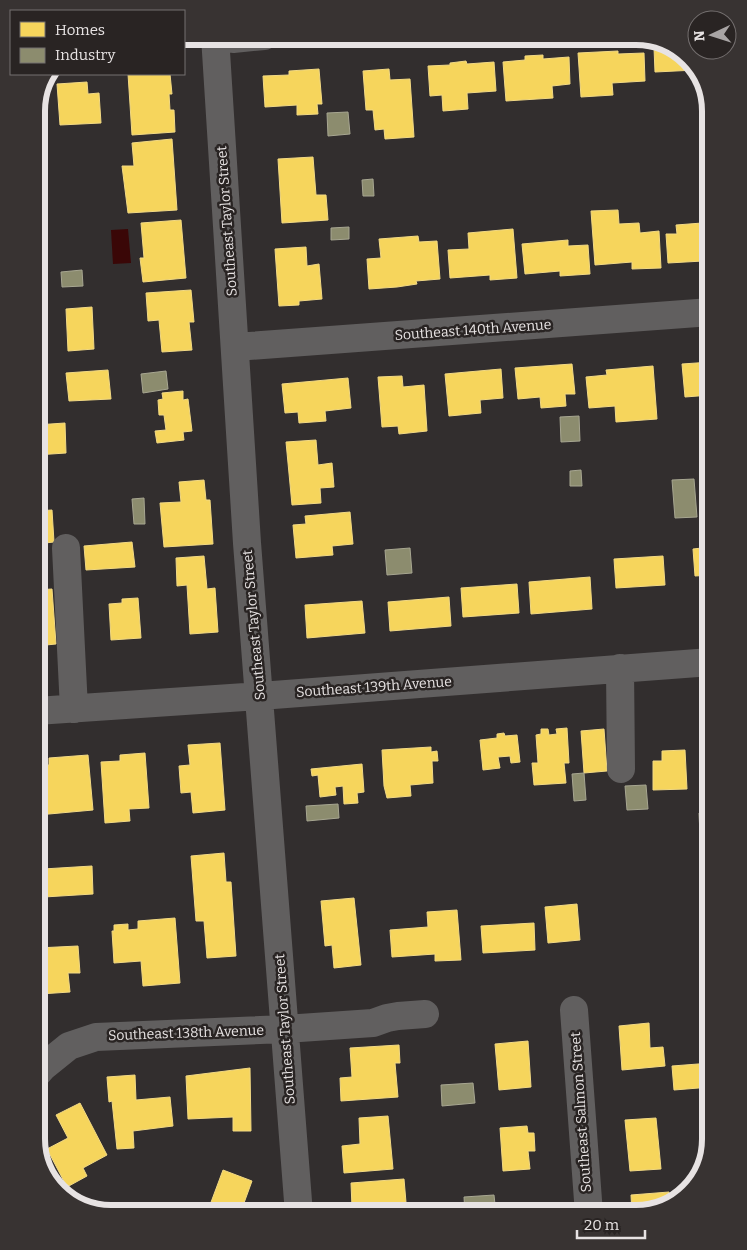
<svg xmlns="http://www.w3.org/2000/svg" width="747" height="1250" viewBox="0 0 747 1250" font-family="Bitter,serif">
	<style>
		.water { fill: #3a0707 }
		.homes { fill: #f6d55c; stroke: #f2d984 }
		.industry { fill: #8c8c6e; stroke: #a7a691 }
		.lines { fill: none; stroke-linecap: round; stroke-linejoin: round }
		.minor { stroke: #615f5f; stroke-width: 28 }
		.labels { text-anchor: middle; dominant-baseline: central; stroke-width: 5; stroke-linejoin: round; paint-order: stroke }
		.street-label { font-size: 14px; fill: #e7e3e3; stroke: #292423 }
		.rim { fill: none; stroke: #e7e3e3; stroke-width: 6 }
	</style>
	<rect width="100%" height="100%" fill="#322e2e"/>
	<path class="water" d="M128 229 131 263 113 264 111 230Z"/>
	<path class="homes" d="M673 47 678 49 696 70 655 72 654 48Z
		M618 51V54L644 53 645 81 612 83 613 95 581 97 578 53Z
		M543 55V59L569 57 570 84 552 86 553 98 506 101 503 62 525 60V56Z
		M466 61 467 64 494 62 496 91 467 93 468 109 443 111 442 95 430 96 428 66 450 65V63Z
		M319 69 322 104H317L318 114 297 115V105L265 107 263 76 289 75V71Z
		M389 69 390 80 410 79 414 137 385 139 384 129 375 130 373 110H366L363 71Z
		M128 74H170L172 94H169L170 110H174L175 132 132 135Z
		M87 82 88 94 99 93 101 123 60 125 57 84Z
		M172 139 177 210 128 213 122 166H134L132 143Z
		M313 157 316 195H326L328 220 282 223 278 159Z
		M618 210 619 224 639 223 640 233 659 231 661 268 632 269V262L595 265 591 211Z
		M181 220 186 278 143 282 140 258H144L141 223Z
		M702 223V232L707 231V237H711V265H703V261L668 263 666 234H677L676 225Z
		M513 229 517 278 490 280V275L450 278 448 250 469 249 468 233Z
		M418 236 419 242 437 241 440 279 416 281 417 284 397 287 369 289 367 259 381 258 379 239Z
		M568 240V246L588 245 590 274 560 276V271L525 274 522 244Z
		M306 247 307 266 319 264 322 299 299 301V305L279 306 275 249Z
		M191 290 194 322H189L192 350 162 352 159 320 148 321 146 293Z
		M92 307 94 349 68 351 66 309Z
		M711 362V395L685 397 682 364Z
		M572 364 575 394H565L566 406 541 408 540 397 518 399 515 368Z
		M653 366 657 419 616 422 615 406 589 408 586 377 607 375 606 370Z
		M501 369 503 398 480 400 481 413 449 416 445 374Z
		M108 370 111 399 69 401 66 373Z
		M402 376 403 387 424 385 427 431 399 434 398 426 382 427 378 377Z
		M348 378 351 408 325 411 326 421 299 423 298 412 285 413 282 384Z
		M183 391V400L188 399 192 431 183 432 184 440 157 443 155 431 166 430 164 415H159L158 400 163 399 162 393Z
		M65 423 66 453 36 455V425Z
		M316 440 318 465 332 463 334 487 320 488 321 503 292 505 286 442Z
		M204 480 206 500H210L213 544 164 547 160 503 181 502 179 482Z
		M52 510 54 542 36 544V511Z
		M350 512 353 544 332 546 333 555 296 558 293 525 306 524 305 516Z
		M132 542 135 567 86 570 84 546Z
		M711 547V575L695 576 693 549Z
		M204 556 207 589 215 588 218 632 190 634 187 585 177 586 176 558Z
		M663 556 665 585 616 588 614 559Z
		M590 577 592 609 531 614 529 582Z
		M517 584 519 613 463 617 461 588Z
		M52 589 56 644 36 646V590Z
		M449 597 451 626 390 631 388 602Z
		M138 598 141 638 111 640 109 604 122 603V599Z
		M362 601 365 633 307 638 305 605Z
		M567 728 569 763H564L566 783 534 785 532 763H538L536 735 541 734V729H548L549 735 557 734 556 729Z
		M604 729 607 771 584 773 581 731Z
		M504 733 505 736 517 735 520 762 511 763 510 756 498 757 500 768 483 770 480 740 497 738V734Z
		M220 743 225 810 193 813 191 792 181 793 179 766 190 765 188 745Z
		M431 747V752L437 751 438 761H432L433 783 410 785 411 796 387 798 384 786 382 750Z
		M685 750 687 789 653 790V761H662V751Z
		M145 753 149 808 129 809 130 821 105 823 101 762 120 761V755Z
		M88 755 93 810 38 815 36 790V766L49 765V758Z
		M362 764 364 792 357 793 358 803 344 804 343 786 335 787 336 795 320 797 318 775 312 776 311 769Z
		M224 853 226 882H231L236 956 207 958 204 921H196L191 856Z
		M92 866 93 894 44 897 43 869Z
		M707 876H711V942H710L707 916H710Z
		M354 898 361 965 334 968 332 945 325 946 321 901Z
		M577 904 580 940 548 943 545 907Z
		M457 910 461 960 435 961V954L392 957 390 930 428 927 427 912Z
		M175 918 180 983 143 986 141 961 114 963 112 931H114V925L128 924V930L138 929V921Z
		M534 923 535 950 483 953 481 926Z
		M78 946 80 973H68L70 992 40 994 37 948Z
		M649 1023 650 1048 663 1047 665 1066 622 1070 619 1026Z
		M528 1041 531 1087 499 1090 495 1044Z
		M399 1045 400 1063H395L398 1097 341 1101 340 1078 352 1077 350 1048Z
		M711 1063V1087L674 1090 672 1066Z
		M250 1068 251 1131H233V1117L188 1119 186 1076Z
		M135 1075 136 1100 170 1097 173 1126 133 1131 134 1148 117 1149 112 1101 109 1102 107 1077Z
		M80 1103 107 1155 83 1168 87 1176 67 1187 47 1149 68 1138 56 1115Z
		M388 1116 393 1169 344 1173 342 1146 360 1144 359 1118Z
		M656 1118 661 1169 630 1171 625 1120Z
		M527 1126 528 1133H534L535 1151H528L530 1169 503 1171 500 1128Z
		M223 1170 252 1181 240 1214H194L196 1209 207 1213Z
		M700 1175 698 1180 690 1188 689 1176Z
		M404 1179 407 1214H369L368 1206 352 1207 351 1183Z
		M669 1192 670 1205 669 1206 632 1214 631 1195Z"/>
	<path class="industry" d="M348 112 350 134 328 136 327 113Z
		M373 179 374 196H363L362 180Z
		M349 227V239L331 240V228Z
		M82 270 83 286 62 287 61 272Z
		M166 371 168 389 143 393 141 374Z
		M579 416 580 441 561 442 560 417Z
		M581 470 582 486H570V471Z
		M694 479 697 517 675 518 672 480Z
		M144 498 145 524H134L132 499Z
		M410 548 412 573 387 575 385 550Z
		M584 773 586 800 574 801 572 774Z
		M646 785 648 809 627 810 625 786Z
		M338 804 339 818 307 821 306 806Z
		M711 812V834L700 835 699 813Z
		M473 1083 475 1103 442 1106 441 1085Z
		M494 1195 496 1214H465L464 1197Z"/>
	<g class="lines">
		<path class="minor" d="M215 36 247 543 299 1214
			M228 36 233 39 264 36
			M235 347 711 312
			M66 548 74 709
			M620 668 621 769
			M36 711 260 696 711 662
			M574 1010 589 1214
			M36 1075 43 1067 69 1046 96 1037 285 1029 373 1023 387 1018 398 1016 425 1014"/>
	</g>
	<g class="labels">
		<g class="street-label">
			<text transform="translate(227 221) rotate(-94)">Southeast Taylor Street</text>
			<text transform="translate(473 330) rotate(-4)">Southeast 140th Avenue</text>
			<text transform="translate(254 625) rotate(-95)">Southeast Taylor Street</text>
			<text transform="translate(374 687) rotate(-4)">Southeast 139th Avenue</text>
			<text transform="translate(285 1029) rotate(-94)">Southeast Taylor Street</text>
			<text transform="translate(186 1033) rotate(-2)">Southeast 138th Avenue</text>
			<text transform="translate(581 1112) rotate(-94)">Southeast Salmon Street</text>
		</g>
	</g>
	<path d="M0 0H747V1250H0ZM111 45H636A66 66 0 0 1 702 111V1139A66 66 0 0 1 636 1205H111A66 66 0 0 1 45 1139V111A66 66 0 0 1 111 45Z" fill="#383332" fill-rule="evenodd"/>
	<path class="rim" d="M111 45H636A66 66 0 0 1 702 111V1139A66 66 0 0 1 636 1205H111A66 66 0 0 1 45 1139V111A66 66 0 0 1 111 45Z"/>
	<rect x="10" y="10" width="175" height="65" fill="#292423" stroke="#757070"/>
	<rect x="20" y="22" width="25" height="15" fill="#f6d55c" stroke="#757070"/>
	<text x="55" y="35" font-size="15" fill="#e7e3e3">Homes</text>
	<rect x="20" y="48" width="25" height="15" fill="#8c8c6e" stroke="#757070"/>
	<text x="55" y="60" font-size="15" fill="#e7e3e3">Industry</text>
	<g transform="translate(712 35) rotate(266)"><circle r="24" fill="#292423" stroke="#757070"/>
	<path d="M0-4L9 19L0 12L-9 19Z" fill="#a8a4a4"/>
	<text y="-8" font-size="14" font-weight="bold" text-anchor="middle" fill="#e7e3e3">N</text>
	</g>
	<path d="M577 1230v8h68v-8" fill="none" stroke="#e7e3e3" stroke-width="2.5"/>
	<text x="584" y="1230" font-size="15" fill="#e7e3e3" stroke="#292423" stroke-width="4" paint-order="stroke">20 m</text>
</svg>
